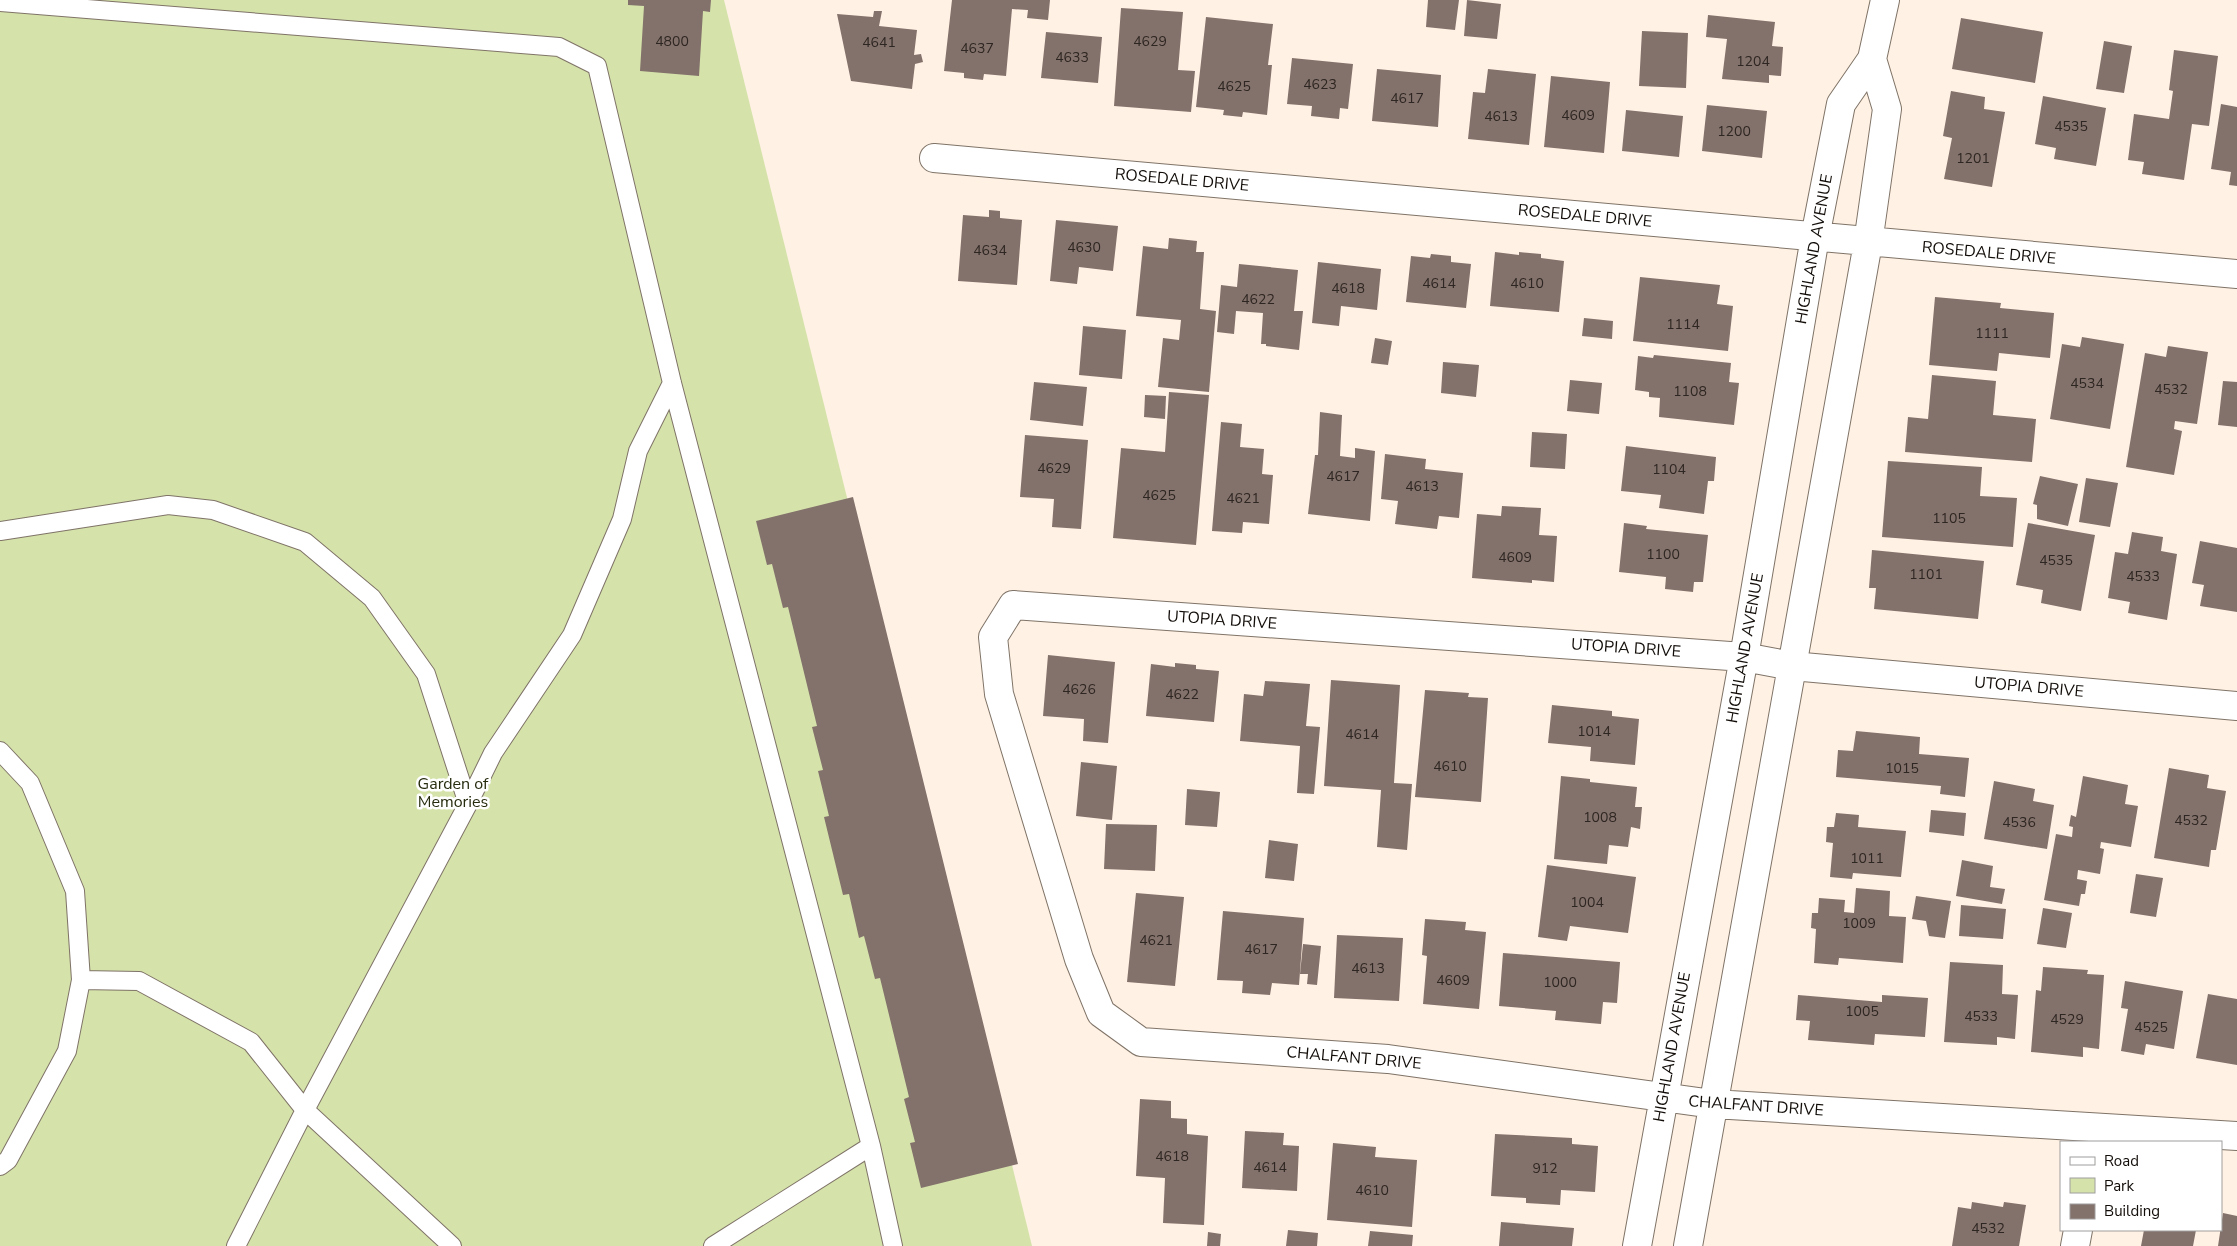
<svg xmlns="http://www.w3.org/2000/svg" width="2237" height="1246" viewBox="0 0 2237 1246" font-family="'Nunito Sans',sans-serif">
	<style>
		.green { fill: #d5e3ab }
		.building { fill: #83716b }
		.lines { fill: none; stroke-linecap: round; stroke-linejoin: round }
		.service-casing { stroke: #7f7367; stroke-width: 20 }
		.minor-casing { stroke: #7f7367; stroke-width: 30 }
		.service { stroke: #fff; stroke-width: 18 }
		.minor { stroke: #fff; stroke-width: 28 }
		.labels { text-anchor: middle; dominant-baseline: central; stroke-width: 5; stroke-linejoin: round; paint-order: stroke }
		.number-label { font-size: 14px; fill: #2e2622 }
		.street-label { font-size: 16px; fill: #120d09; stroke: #fff }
		.park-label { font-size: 16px; fill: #262c0e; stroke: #fff }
	</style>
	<rect width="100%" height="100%" fill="#fff1e3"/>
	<path class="green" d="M0 0H724L1032 1246H0Z"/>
	<path class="building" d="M628 0H711L710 12 703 11 699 76 640 71 644 6 628 5Z
		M952 0H1050L1048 20 1027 18 1028 10 1012 9 1006 76 984 74 983 80 964 78V73L944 71Z
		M1428 0H1459L1455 30 1426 27Z
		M1467 0 1501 4 1497 39 1464 36Z
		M1121 8 1183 12 1178 70 1195 71 1191 112 1114 106Z
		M874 11H882L879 26 917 30 914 55 921 54 923 62 915 64 912 89 851 81 837 14 873 17Z
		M1708 15 1775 22 1772 46 1783 47 1781 76 1769 75V83L1722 79 1727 39 1706 37Z
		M1206 17 1273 24 1268 65H1272L1267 115 1243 112 1242 117 1223 115 1224 110 1196 107Z
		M1961 18 2043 32 2035 83 1952 69Z
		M1642 31 1688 33 1686 88 1639 86Z
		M1046 32 1102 37 1098 83 1041 78Z
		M2104 41 2132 46 2124 93 2096 89Z
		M2174 50 2218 56 2209 126 2192 124 2184 180 2142 174 2144 162 2128 160 2134 114 2169 119 2173 91 2169 90Z
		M1292 58 1353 64 1348 109 1340 108 1339 119 1311 116 1312 106 1287 104Z
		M1377 69 1441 75 1438 127 1372 121Z
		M1488 69 1536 74 1529 145 1468 139 1473 92 1485 93Z
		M1551 76 1610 82 1604 153 1544 147Z
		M1951 91 1985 97 1984 109 2005 112 1992 187 1944 179 1952 138 1943 136Z
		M2043 96 2106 108 2096 166 2054 159 2056 148 2035 144Z
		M2221 104 2237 107V186L2229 185 2231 172 2211 169Z
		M1707 105 1767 111 1762 158 1702 151Z
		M1626 110 1683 116 1679 157 1622 151Z
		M989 210 1000 211V218L1022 220 1017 285 958 281 963 215 989 217Z
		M1056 220 1118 226 1113 271 1079 267 1077 284 1050 281Z
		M1169 238 1197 241 1196 252H1204L1200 309 1216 311 1209 392 1158 387 1163 338 1179 340 1181 320 1136 316 1143 246 1168 249Z
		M1495 252 1519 255V252L1541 254V258L1564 261 1559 312 1490 306Z
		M1431 254 1451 256V262L1471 264 1466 308 1406 302 1411 256 1430 258Z
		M1318 262 1381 269 1377 310 1341 306 1339 326 1312 323Z
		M1239 264 1298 270 1294 311H1303L1299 350 1266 346V344H1261L1263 313 1236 311 1234 334 1217 332 1221 285 1237 287Z
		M1640 277 1720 285 1717 304 1733 306 1728 351 1633 341Z
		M1935 297 2001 303 2000 308 2054 313 2050 358 1999 353 1997 371 1929 365Z
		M1584 318 1613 321 1612 339 1582 336Z
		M1083 326 1126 330 1122 379 1079 375Z
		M2082 337 2124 344 2110 429 2050 419 2062 344 2080 347Z
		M1375 338 1392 341 1388 365 1371 363Z
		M2168 346 2208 352 2197 424 2175 421 2174 429 2182 431 2174 475 2126 467 2145 353 2166 357Z
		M1654 355 1731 363 1729 382 1739 383 1734 425 1659 417 1660 398 1649 397V392L1635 390 1638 356 1653 358Z
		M1443 362 1479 365 1476 397 1441 393Z
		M1932 375 1996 381 1993 415 2036 419 2032 462 1905 452 1908 417 1928 419Z
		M1570 380 1602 383 1599 414 1567 411Z
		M2223 381 2237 382V427L2218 425Z
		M1034 382 1087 387 1083 426 1030 420Z
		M1169 392 1209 395 1196 545 1113 538 1121 448 1165 452Z
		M1145 395 1166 396 1165 419 1144 417Z
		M1320 412 1342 415 1340 456 1355 458V448L1375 451 1370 521 1308 514 1315 455H1318Z
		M1221 422 1242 424 1240 447 1264 449 1262 474 1273 475 1269 524 1243 522 1242 533 1212 531Z
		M1532 432 1567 434 1565 469 1530 467Z
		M1025 435 1088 440 1081 529 1052 527 1054 499 1020 497Z
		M1626 446 1716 457 1714 481H1708L1704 514 1659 508 1661 495 1621 491Z
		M1385 454 1426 459 1425 469 1463 473 1459 518 1439 516 1437 529 1395 524 1398 501 1381 499Z
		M1888 461 1982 467 1980 496 2017 498 2013 547 1882 537Z
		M2040 476 2078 484 2068 526 2037 519V505L2033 504Z
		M2086 478 2118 483 2110 527 2079 522Z
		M853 497 1018 1164 921 1188 910 1143 915 1142 904 1099 909 1097 880 978 875 979 864 936 859 938 849 894 843 895 824 817 829 816 818 771 823 770 812 727 817 726 788 607 783 608 772 564 767 565 756 521Z
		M1502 506 1541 508 1539 535 1557 536 1554 582 1532 580V583L1472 578 1477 514 1501 516Z
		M1624 523 1647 526 1646 529 1708 535 1703 582H1694L1693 592 1665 589 1666 577 1619 572Z
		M2028 523 2095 535 2081 611 2041 603 2043 590 2016 585Z
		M2132 532 2163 537 2161 551 2177 554 2167 620 2128 613 2130 602 2108 598 2115 552 2128 554Z
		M2200 541 2237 548V612L2200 606 2204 585 2192 583Z
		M1872 550 1984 561 1978 619 1874 609 1876 588H1869Z
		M1048 655 1115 662 1108 743 1083 741 1084 719 1043 716Z
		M1175 663 1196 665V669L1219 671 1214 722 1146 716 1151 664 1175 667Z
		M1331 680 1400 685 1394 783 1412 784 1407 850 1377 847 1381 790 1324 786Z
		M1265 681 1310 684 1306 726 1320 727 1314 794 1297 793 1300 746 1240 741 1244 694 1263 696Z
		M1425 690 1469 693 1468 697 1488 698 1481 802 1415 797Z
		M1552 705 1612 711V716L1639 719 1635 765 1590 761 1591 747 1548 743Z
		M1856 731 1920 737 1919 754 1969 758 1965 797 1940 794 1941 786 1836 777 1838 750 1853 751Z
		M1081 762 1117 766 1112 820 1076 816Z
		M2169 768 2209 775 2207 788 2226 791 2216 850H2211L2209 867 2154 858Z
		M1561 776 1590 779V782L1637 787 1635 807H1642L1640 829 1631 827 1628 847 1609 845 1607 864 1554 859Z
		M2083 776 2128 785 2125 804 2138 806 2131 847 2101 842 2100 848 2104 849 2100 874 2078 870 2077 879 2087 881 2085 894H2081L2079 906 2044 900 2056 834 2072 837 2073 827 2069 826 2071 815 2076 817Z
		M1994 781 2035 789 2033 801 2054 805 2047 849 1984 839Z
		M1187 789 1220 792 1217 827 1185 825Z
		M1931 810 1966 813 1964 836 1929 832Z
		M1836 813 1859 815 1858 827 1906 831 1901 877 1853 873 1852 879 1830 877 1833 843 1826 842 1827 827H1834Z
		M1106 824 1157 825 1155 871 1104 869Z
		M1269 840 1298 844 1294 881 1265 878Z
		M1962 860 1993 866 1990 887 2005 889 2002 904 1956 896Z
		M1547 865 1636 877 1628 933 1570 926 1567 941 1538 937Z
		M2136 874 2163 878 2156 917 2130 913Z
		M1856 888 1890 891 1889 916 1906 917 1903 963 1839 958 1838 965 1814 963 1816 929 1811 928 1812 913H1818L1819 898 1845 900 1844 912 1854 913Z
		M1136 893 1184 897 1175 986 1127 982Z
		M1916 896 1951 901 1945 938 1929 936 1926 921 1912 919Z
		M1961 905 2006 909 2003 939 1959 936Z
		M2043 908 2072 913 2066 948 2037 944Z
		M1223 911 1304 918 1299 985 1272 983 1270 995 1242 993 1243 981 1217 980Z
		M1425 919 1466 922 1465 930 1486 932 1479 1009 1423 1004 1427 956 1422 955Z
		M1337 935 1403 938 1399 1001 1334 998Z
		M1303 944 1321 946 1317 985 1307 984 1308 974H1300Z
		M1503 953 1620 962 1617 1003 1603 1002 1601 1024 1555 1020 1556 1011 1499 1006Z
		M1950 962 2003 965 2002 994 2018 995 2015 1039 1997 1037V1045L1944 1042Z
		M2043 967 2088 970 2087 974 2104 975 2099 1049 2083 1047V1057L2031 1052 2036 990 2041 991Z
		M2125 981 2183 991 2174 1049 2146 1044 2144 1055 2121 1051 2128 1009 2121 1008Z
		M2208 994 2237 999V1065L2196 1058Z
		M1798 995 1882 1002V995L1928 998 1925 1037 1875 1034 1874 1045 1808 1040 1810 1021 1796 1020Z
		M1140 1099 1171 1101V1118L1187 1119V1134L1208 1136 1204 1225 1163 1223 1165 1178 1136 1176Z
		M1245 1131 1284 1133 1283 1145 1299 1146 1297 1191 1242 1188Z
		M1495 1134 1572 1138V1144L1598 1146 1595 1192 1561 1190 1560 1205 1526 1203V1198L1491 1196Z
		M1333 1143 1376 1147 1375 1157 1417 1160 1412 1227 1327 1220Z
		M1972 1202 2003 1207 2004 1202 2026 1205 2019 1246H1952L1958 1207 1971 1209Z
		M2223 1213 2237 1216V1246H2218Z
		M1501 1222 1574 1228 1572 1246H1499Z
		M1288 1230 1318 1233 1317 1246H1286Z
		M2144 1230H2196L2193 1246H2141Z
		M1370 1231 1413 1235 1412 1246H1368Z
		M1208 1232 1221 1234 1220 1246H1207Z"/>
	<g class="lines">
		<defs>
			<path id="service" d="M0 2 559 47 597 66 672 383 871 1146 893 1246
				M0 531 168 505 213 510 305 542 372 598 426 674 468 804
				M0 751 30 783 75 891 81 980 67 1051 8 1160 0 1166
				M81 980 139 981 251 1042 305 1110 452 1246
				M236 1246 305 1110 468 804 493 753 572 635 622 519 638 451 672 383
				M713 1246 871 1146"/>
			<path id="minor" d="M934 158 2237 274
				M2237 706 1792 666 1744 657 1013 605 993 637 999 694 1079 959 1101 1013 1141 1042 1388 1059 1713 1104 2237 1136
				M1637 1246 1744 657 1815 237 1841 104 1872 59 1885 0
				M1688 1246 1868 243 1887 109 1872 59
				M2075 1246 2078 1230"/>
		</defs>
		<use href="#service" class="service-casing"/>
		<use href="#minor" class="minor-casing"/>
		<use href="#service" class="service"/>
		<use href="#minor" class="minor"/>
	</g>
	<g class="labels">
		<g class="number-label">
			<text x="672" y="41">4800</text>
			<text x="1150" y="41">4629</text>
			<text x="879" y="42">4641</text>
			<text x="977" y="48">4637</text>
			<text x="1072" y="57">4633</text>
			<text x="1753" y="61">1204</text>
			<text x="1320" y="84">4623</text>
			<text x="1234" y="86">4625</text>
			<text x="1407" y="98">4617</text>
			<text x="1578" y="115">4609</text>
			<text x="1501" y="116">4613</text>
			<text x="2071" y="126">4535</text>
			<text x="1734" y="131">1200</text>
			<text x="1973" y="158">1201</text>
			<text x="1084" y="247">4630</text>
			<text x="990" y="250">4634</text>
			<text x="1439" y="283">4614</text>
			<text x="1527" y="283">4610</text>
			<text x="1348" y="288">4618</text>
			<text x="1258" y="299">4622</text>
			<text x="1683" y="324">1114</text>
			<text x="1992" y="333">1111</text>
			<text x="2087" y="383">4534</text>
			<text x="2171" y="389">4532</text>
			<text x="1690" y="391">1108</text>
			<text x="1054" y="468">4629</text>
			<text x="1669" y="469">1104</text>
			<text x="1343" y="476">4617</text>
			<text x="1422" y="486">4613</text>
			<text x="1159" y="495">4625</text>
			<text x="1243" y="498">4621</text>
			<text x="1949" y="518">1105</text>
			<text x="1663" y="554">1100</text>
			<text x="1515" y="557">4609</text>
			<text x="2056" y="560">4535</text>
			<text x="1926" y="574">1101</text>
			<text x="2143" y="576">4533</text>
			<text x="1079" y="689">4626</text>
			<text x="1182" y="694">4622</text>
			<text x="1594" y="731">1014</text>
			<text x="1362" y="734">4614</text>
			<text x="1450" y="766">4610</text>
			<text x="1902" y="768">1015</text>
			<text x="1600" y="817">1008</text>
			<text x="2191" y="820">4532</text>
			<text x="2019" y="822">4536</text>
			<text x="1867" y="858">1011</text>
			<text x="1587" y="902">1004</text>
			<text x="1859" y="923">1009</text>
			<text x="1156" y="940">4621</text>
			<text x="1261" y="949">4617</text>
			<text x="1368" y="968">4613</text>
			<text x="1453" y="980">4609</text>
			<text x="1560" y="982">1000</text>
			<text x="1862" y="1011">1005</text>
			<text x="1981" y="1016">4533</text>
			<text x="2067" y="1019">4529</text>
			<text x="2151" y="1027">4525</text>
			<text x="1172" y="1156">4618</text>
			<text x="1270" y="1167">4614</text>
			<text x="1545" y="1168">912</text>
			<text x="1372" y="1190">4610</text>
			<text x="1988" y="1228">4532</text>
		</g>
		<g class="street-label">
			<text transform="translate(1182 180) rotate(5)">ROSEDALE DRIVE</text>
			<text transform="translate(1585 216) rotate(5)">ROSEDALE DRIVE</text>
			<text transform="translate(1814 249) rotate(-80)">HIGHLAND AVENUE</text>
			<text transform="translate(1989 253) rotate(5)">ROSEDALE DRIVE</text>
			<text transform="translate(1222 620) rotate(4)">UTOPIA DRIVE</text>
			<text transform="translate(1626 648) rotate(4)">UTOPIA DRIVE</text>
			<text transform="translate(1745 648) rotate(-80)">HIGHLAND AVENUE</text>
			<text transform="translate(2029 687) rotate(5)">UTOPIA DRIVE</text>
			<text transform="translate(1672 1047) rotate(-80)">HIGHLAND AVENUE</text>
			<text transform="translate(1354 1058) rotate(5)">CHALFANT DRIVE</text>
			<text transform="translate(1756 1106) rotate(4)">CHALFANT DRIVE</text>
		</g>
		<g class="park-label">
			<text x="453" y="784">Garden of<tspan x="453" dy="18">Memories</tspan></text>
		</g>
	</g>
	<rect x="2060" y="1141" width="162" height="90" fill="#ffffff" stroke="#a09e9d"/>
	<rect x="2070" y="1157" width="25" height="8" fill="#ffffff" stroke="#a09e9d"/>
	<text x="2104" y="1166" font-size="15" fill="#120d09">Road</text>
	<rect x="2070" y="1178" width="25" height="15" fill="#d5e3ab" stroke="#a09e9d"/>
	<text x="2104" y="1191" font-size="15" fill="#120d09">Park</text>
	<rect x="2070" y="1204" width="25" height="15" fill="#83716b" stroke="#a09e9d"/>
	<text x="2104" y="1216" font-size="15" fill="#120d09">Building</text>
</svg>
